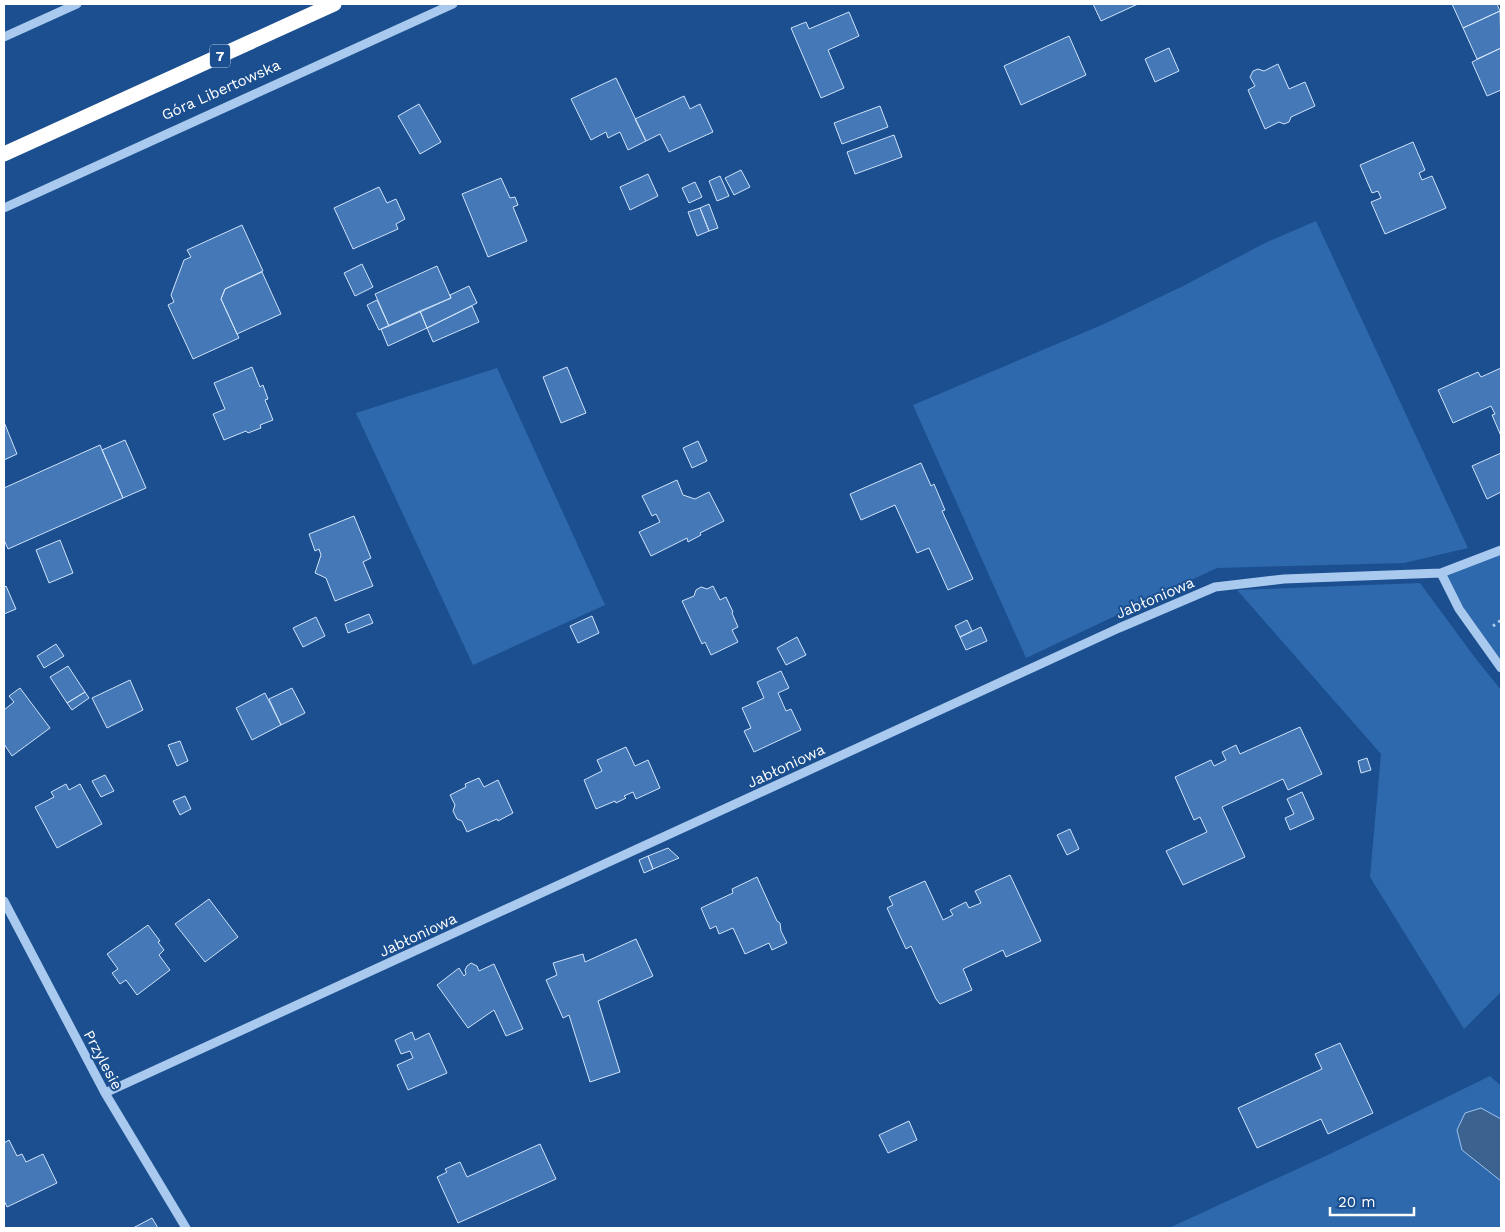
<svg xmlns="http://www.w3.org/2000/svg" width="1505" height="1232" viewBox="0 0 1505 1232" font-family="'Work Sans',sans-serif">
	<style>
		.green { fill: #2e69ad }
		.water { fill: #3c6290; stroke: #9cc4f0 }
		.building { fill: #4478b7; stroke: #cfe3fa }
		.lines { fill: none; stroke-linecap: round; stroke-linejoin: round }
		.path { stroke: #a9c9ee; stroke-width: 3; stroke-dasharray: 2.5 4; stroke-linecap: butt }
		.minor { stroke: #a9c9ee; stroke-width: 9 }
		.highway { stroke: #fff; stroke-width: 15 }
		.labels { text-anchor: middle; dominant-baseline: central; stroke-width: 4; stroke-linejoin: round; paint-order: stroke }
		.shield { fill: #1b4f8f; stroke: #bbcadd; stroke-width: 1 }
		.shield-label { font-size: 14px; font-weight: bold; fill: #fff }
		.street-label { font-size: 15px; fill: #fff; stroke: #1b4f8f }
	</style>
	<rect width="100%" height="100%" fill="#1b4f8f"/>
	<path class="green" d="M1316 221 1468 548 1404 563 1217 568 1026 658 913 405 1104 324 1183 286 1267 242Z
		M497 368 605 605 473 665 356 413Z
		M1501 550V668L1441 573Z
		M1420 583 1476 659 1501 690V992L1464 1029 1370 877 1381 754 1237 590Z
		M1490 1076 1501 1086V1228H1169L1332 1153Z"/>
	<path class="water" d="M1481 1108 1501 1119V1181L1462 1150 1457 1130 1465 1113Z"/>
	<path class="building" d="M1093 4H1138L1101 21Z
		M1452 4H1497L1500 11 1463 28Z
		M1500 11 1501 48 1477 59 1463 28Z
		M849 12 859 36 828 50 844 88 821 98 791 28 806 22 809 29Z
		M1069 36 1086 75 1021 105 1004 66Z
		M1169 48 1179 71 1155 82 1145 59Z
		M1501 48V90L1487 96 1472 62Z
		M1278 64 1289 89 1305 82 1315 106 1291 117 1289 122 1284 124 1279 122 1265 129 1248 90 1255 86 1250 77 1253 71 1258 69 1264 71Z
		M616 78 646 141 628 150 620 132 608 138 606 132 591 140 571 99Z
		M684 96 690 109 700 104 713 132 669 152 660 134 646 141 635 119Z
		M419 104 441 142 420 154 398 116Z
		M880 106 888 127 842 144 834 123Z
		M894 135 902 157 855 174 847 152Z
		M1413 142 1425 170 1419 173 1422 180 1432 176 1446 208 1385 234 1371 202 1381 198 1378 191 1372 193 1360 165Z
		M741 170 750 187 734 195 725 178Z
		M648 174 658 196 630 210 620 187Z
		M720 176 729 196 717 201 709 181Z
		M501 178 510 198 515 197 518 205 513 207 527 241 488 257 462 194Z
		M695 182 702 197 689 203 682 188Z
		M379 187 387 203 396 199 405 219 396 224 398 229 353 249 334 208Z
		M709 204 718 228 709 231 700 208Z
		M700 208 709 231 697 236 688 212Z
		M242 225 263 271 225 289 221 299 239 338 193 359 168 305 174 302 171 295 184 260 191 257 187 250Z
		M362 264 373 287 355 296 344 273Z
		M437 266 451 298 389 326 375 294Z
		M262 272 281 314 237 334 221 299 225 289Z
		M469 286 477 303 427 328 420 311 451 298 450 295Z
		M377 300 389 326 379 330 367 305Z
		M472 306 479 322 433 342 427 328Z
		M420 311 427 328 388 346 381 329Z
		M252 367 260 387 263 385 268 399 265 400 273 420 260 425 261 428 248 433 246 431 224 440 213 414 225 409 214 383Z
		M567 367 586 413 561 423 543 377Z
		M1501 368V436L1492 415 1495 414 1491 406 1453 423 1438 390 1478 372 1481 377Z
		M4 422 17 454 4 460Z
		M125 440 146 488 123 498 102 450Z
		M698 441 707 461 692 468 683 448Z
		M100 445 123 498 8 549 4 540V488Z
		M1501 453V492L1487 499 1472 466Z
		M921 463 931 486 934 484 945 510 942 511 973 579 948 590 929 548 917 553 895 505 861 520 850 494Z
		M677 480 683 495 695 499 709 492 724 521 700 533 701 535 688 542 687 538 651 556 639 532 660 522 656 514 652 516 642 496Z
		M354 516 371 558 363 562 373 586 335 601 326 578 315 573 321 555 319 549 315 551 309 534Z
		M60 540 73 573 49 583 36 550Z
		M6 586 16 609 4 614V588Z
		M713 586 720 600 726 597 733 612 732 613 738 627 732 630 738 642 711 655 705 642 702 644 682 601 694 596 696 590 701 587 707 589Z
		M369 614 373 623 348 633 345 624Z
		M592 616 599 633 578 643 570 626Z
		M316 617 325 636 303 647 293 628Z
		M967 620 972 631 960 637 955 626Z
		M981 627 987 641 966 650 960 637Z
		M797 637 806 655 786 665 777 648Z
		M56 644 64 656 44 668 37 656Z
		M68 666 85 692 67 703 50 677Z
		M781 671 789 688 778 693 786 711 791 709 801 730 754 752 744 731 751 728 742 708 764 698 757 682Z
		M130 680 143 710 107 728 92 698Z
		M20 688 50 728 12 756 4 744V710L14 702 9 696Z
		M292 688 305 713 281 725 269 699Z
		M85 692 89 698 72 710 67 703Z
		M265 693 281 725 252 740 236 708Z
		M1300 727 1322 774 1288 790 1283 779 1222 807 1245 857 1183 885 1166 851 1207 832 1200 817 1194 820 1175 777 1211 760 1214 766 1226 760 1222 752 1236 745 1240 754Z
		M180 741 188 761 177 766 168 745Z
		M626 747 635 766 648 760 660 788 636 799 633 792 624 796 626 798 616 803 615 801 596 809 584 780 602 771 597 760Z
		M1367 758 1371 770 1361 773 1358 761Z
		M105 775 114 791 101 797 92 781Z
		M479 778 484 787 498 780 513 813 498 821 497 819 467 832 462 821 457 819 453 811 455 805 450 795 466 787 465 784Z
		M66 784 69 790 80 784 102 824 57 848 35 807 54 797 51 792Z
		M1302 792 1314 819 1290 830 1285 818 1294 814 1287 799Z
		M185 796 191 809 180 815 173 801Z
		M1070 829 1079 849 1067 855 1057 835Z
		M668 848 679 858 653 869 648 856Z
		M648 856 653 869 644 873 639 860Z
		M1010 875 1041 941 1006 957 1003 950 963 969 972 990 940 1004 936 999 911 946 906 949 887 908 893 905 889 897 925 881 943 920 953 915 950 910 966 902 969 908 981 903 975 891Z
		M757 877 777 921 780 923 781 931 787 943 772 950 769 943 745 954 733 928 719 934 716 926 710 929 701 908 733 893 732 889Z
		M209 899 238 937 205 962 175 924Z
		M148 925 160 941 158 942 164 950 159 955 170 970 137 995 126 980 120 984 112 973 118 969 107 954Z
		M636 939 653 976 598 1001 620 1072 590 1082 569 1015 563 1018 546 980 557 975 553 963 583 954 585 962Z
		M471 963 477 966 479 971 494 964 523 1029 506 1036 494 1010 468 1028 437 985 459 968 464 976 466 974 465 970 467 966Z
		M412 1032 415 1040 429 1033 447 1073 408 1090 397 1065 413 1058 410 1051 401 1054 395 1040Z
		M1340 1043 1373 1113 1328 1134 1321 1119 1257 1148 1238 1108 1322 1069 1315 1054Z
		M909 1121 917 1140 888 1153 879 1135Z
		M9 1140 17 1156 22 1154 26 1162 43 1154 57 1183 7 1207 4 1200V1143Z
		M540 1144 556 1179 458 1223 437 1177 447 1172 445 1169 460 1162 467 1177Z
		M152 1218 158 1228H133Z"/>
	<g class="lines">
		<path class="path" d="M1493 626 1501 620"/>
		<path class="minor" d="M4 37 77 4
			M4 208 453 4
			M1441 573 1459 609 1501 668
			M4 901 105 1093 186 1228
			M105 1093 1119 628 1215 587 1284 579 1441 573 1501 550"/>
		<path class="highway" d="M4 154 334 4"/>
	</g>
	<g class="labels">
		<rect class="shield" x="210" y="44.5" width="20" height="23" rx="4"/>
		<g class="shield-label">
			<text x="220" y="56">7</text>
		</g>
		<g class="street-label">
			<text transform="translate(221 90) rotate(-24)">Góra Libertowska</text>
			<text transform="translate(1155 598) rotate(-23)">Jabłoniowa</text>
			<text transform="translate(786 766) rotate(-25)">Jabłoniowa</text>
			<text transform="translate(418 935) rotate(-25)">Jabłoniowa</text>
			<text transform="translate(103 1060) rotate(62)">Przylesie</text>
		</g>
	</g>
	<rect width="1505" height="1232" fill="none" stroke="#ffffff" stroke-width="10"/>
	<path d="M1330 1207v8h84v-8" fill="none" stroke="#ffffff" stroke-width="2.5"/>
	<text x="1338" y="1207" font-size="15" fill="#ffffff" stroke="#1b4f8f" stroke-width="4" paint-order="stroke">20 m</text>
</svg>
